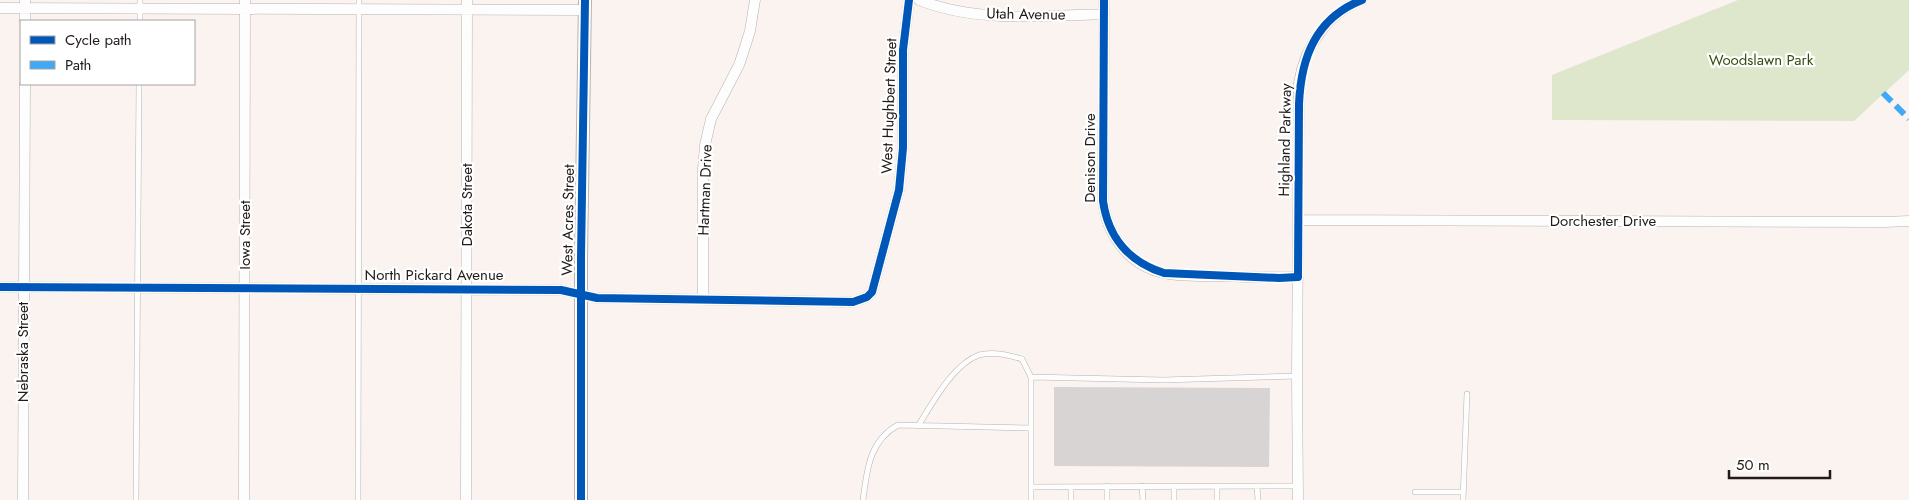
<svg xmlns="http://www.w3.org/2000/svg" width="1909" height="500" viewBox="0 0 1909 500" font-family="Jost,sans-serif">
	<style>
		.green { fill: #dee7cc }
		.building { fill: #d8d4d4 }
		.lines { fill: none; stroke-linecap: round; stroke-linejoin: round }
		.service-casing { stroke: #b8b2b0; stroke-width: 6 }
		.minor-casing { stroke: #b8b2b0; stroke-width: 11 }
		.tertiary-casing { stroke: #b8b2b0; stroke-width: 14 }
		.service { stroke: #fefdfd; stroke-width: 5 }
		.minor { stroke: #fefdfd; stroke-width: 10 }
		.tertiary { stroke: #fefdfd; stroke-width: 12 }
		.quiet { stroke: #3fa9f5; stroke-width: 6; stroke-dasharray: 12 6; stroke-linecap: butt }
		.cycleway-casing { stroke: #fff; stroke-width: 11 }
		.cycleway { stroke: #0057b8; stroke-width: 8 }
		.labels { text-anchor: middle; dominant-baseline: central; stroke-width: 4.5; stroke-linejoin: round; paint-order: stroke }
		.street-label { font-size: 15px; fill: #201b18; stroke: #fff }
		.park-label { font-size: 15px; fill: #374e10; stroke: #fff }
	</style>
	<rect width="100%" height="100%" fill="#faf3f0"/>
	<path class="green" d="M1738 0H1909V70L1854 121 1552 120V75Z"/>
	<path class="building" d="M1054 387 1270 388 1269 467 1054 466Z"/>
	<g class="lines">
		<defs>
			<path id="service" d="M140 21V0
				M918 426C932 404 953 364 979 355 993 351 1009 355 1022 359L1031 377
				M1142 486 1143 500
				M1174 486V500
				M1217 486V500
				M1257 486 1258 500
				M1031 487 1298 486
				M1415 492H1463
				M136 500 139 84
				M358 500 359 0
				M863 500C867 470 869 441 898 425L1031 428
				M1031 500V377L1163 380 1297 376
				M1071 500V487
				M1107 500V486
				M1463 500 1467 394"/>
			<path id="minor" d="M919 0C977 23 1043 16 1104 14
				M1104 0 1103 201C1107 235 1129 265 1163 273 1181 277 1202 276 1221 276 1246 277 1272 278 1298 277
				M0 8 585 10
				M25 21V0
				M1298 220 1885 222 1909 221
				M0 287 561 290 597 298 853 302 867 297 872 292 899 190 903 148V50L909 0
				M703 299V169L705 145 711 119 739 65 744 50 750 31 755 0
				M23 500 25 84
				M244 500 245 0
				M466 500 467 0
				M1298 500 1297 376 1299 83C1305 46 1327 14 1362 0"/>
			<path id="tertiary" d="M581 500V257L585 0"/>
		</defs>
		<use href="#service" class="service-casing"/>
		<use href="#minor" class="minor-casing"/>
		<use href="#tertiary" class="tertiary-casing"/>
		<use href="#service" class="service"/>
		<use href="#minor" class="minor"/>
		<use href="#tertiary" class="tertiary"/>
		<path class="quiet" d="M1883 93 1909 119"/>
		<defs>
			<path id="cycleway" d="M1104 0 1103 201C1108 237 1129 262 1164 273L1279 278 1298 277 1299 104C1301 57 1316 18 1362 0
				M0 287 561 290 597 298 853 302 867 297 872 292 899 190 903 148V50L909 0
				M581 500V257L585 0"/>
		</defs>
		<use href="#cycleway" class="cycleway-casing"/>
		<use href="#cycleway" class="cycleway"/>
	</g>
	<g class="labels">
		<g class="street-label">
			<text transform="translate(1026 14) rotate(1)">Utah Avenue</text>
			<text transform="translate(889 106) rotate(-88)">West Hughbert Street</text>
			<text transform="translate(1285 140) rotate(-89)">Highland Parkway</text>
			<text transform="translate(1090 158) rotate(-90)">Denison Drive</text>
			<text transform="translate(705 190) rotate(-88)">Hartman Drive</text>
			<text transform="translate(467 205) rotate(-90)">Dakota Street</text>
			<text transform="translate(568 220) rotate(-89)">West Acres Street</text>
			<text x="1603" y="221">Dorchester Drive</text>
			<text transform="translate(245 235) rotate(-90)">Iowa Street</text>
			<text x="434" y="275">North Pickard Avenue</text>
			<text transform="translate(23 352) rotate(-90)">Nebraska Street</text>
		</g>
		<g class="park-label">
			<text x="1761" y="60">Woodslawn Park</text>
		</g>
	</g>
	<rect x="20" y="20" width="175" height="65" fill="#ffffff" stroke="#a6a4a3"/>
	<rect x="30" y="36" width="25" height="8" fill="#0057b8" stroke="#a6a4a3"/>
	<text x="65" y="45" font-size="15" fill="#201b18">Cycle path</text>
	<rect x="30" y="61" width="25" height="8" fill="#3fa9f5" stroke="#a6a4a3"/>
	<text x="65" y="70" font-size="15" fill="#201b18">Path</text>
	<path d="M1729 470v8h101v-8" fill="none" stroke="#201b18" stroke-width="2.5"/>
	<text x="1736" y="470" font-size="15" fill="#201b18" stroke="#ffffff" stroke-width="4" paint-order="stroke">50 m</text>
</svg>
